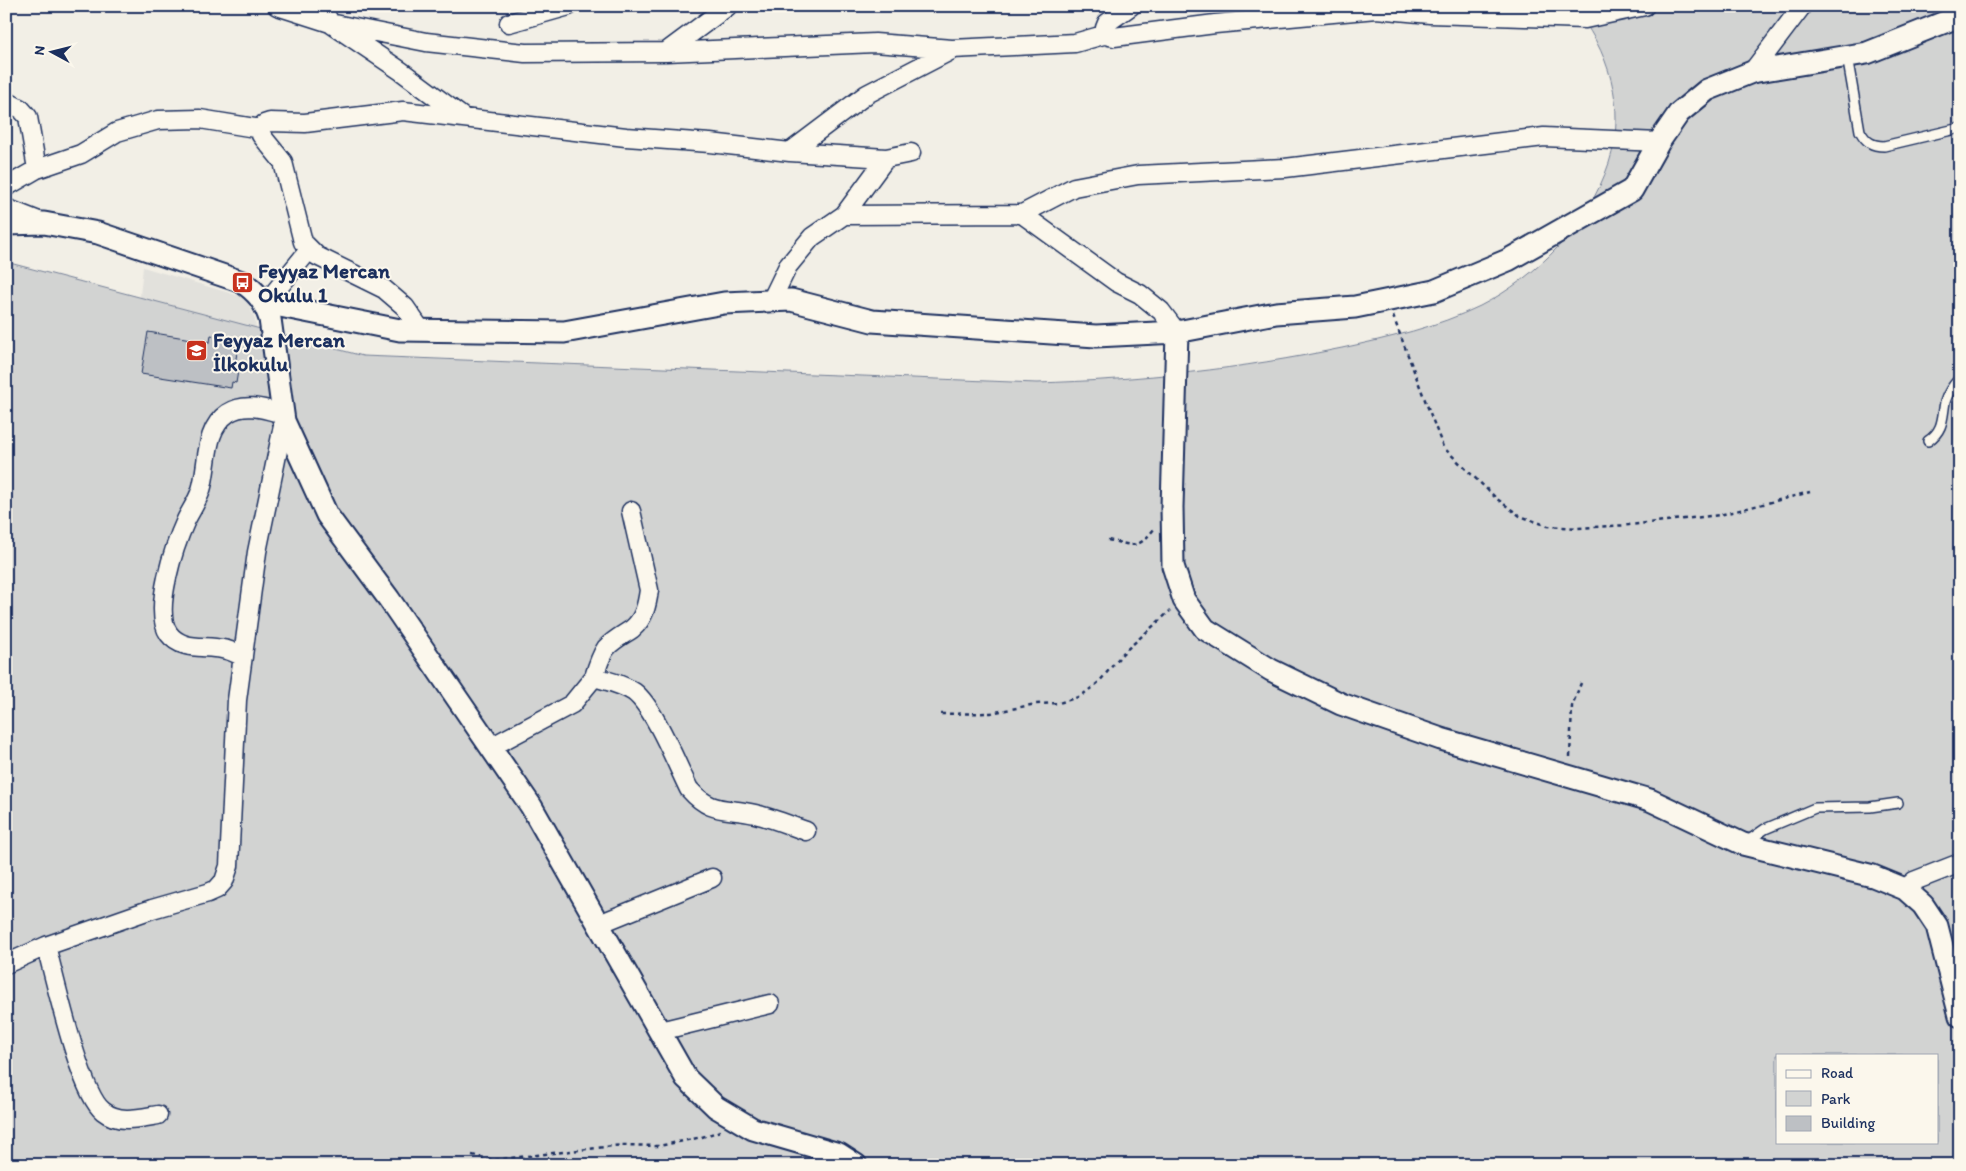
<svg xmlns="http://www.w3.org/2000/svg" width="1966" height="1171" viewBox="0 0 1966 1171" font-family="Itim,sans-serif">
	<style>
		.built { fill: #e2e1dc }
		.green { fill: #d2d3d2; stroke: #768198; fill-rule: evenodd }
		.building { fill: #bdc0c4; stroke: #1b2f5e }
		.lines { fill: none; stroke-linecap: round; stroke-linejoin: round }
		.service-casing { stroke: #1b2f5e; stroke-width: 12 }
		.minor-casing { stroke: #1b2f5e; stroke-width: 21 }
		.tertiary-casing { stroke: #1b2f5e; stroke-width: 25 }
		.path { stroke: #1b2f5e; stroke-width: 2.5; stroke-dasharray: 4 4; stroke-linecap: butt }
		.service { stroke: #fbf7ec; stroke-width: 9 }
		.minor { stroke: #fbf7ec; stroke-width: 18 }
		.tertiary { stroke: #fbf7ec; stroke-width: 21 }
		.labels { text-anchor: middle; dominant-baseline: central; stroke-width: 4; stroke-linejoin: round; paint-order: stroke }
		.poi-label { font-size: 21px; font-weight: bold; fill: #1b2f5e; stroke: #fbf7ec; text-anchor: start }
	</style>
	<rect width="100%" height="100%" fill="#f2efe6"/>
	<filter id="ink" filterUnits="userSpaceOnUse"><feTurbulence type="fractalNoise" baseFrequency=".02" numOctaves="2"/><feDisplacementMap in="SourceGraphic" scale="10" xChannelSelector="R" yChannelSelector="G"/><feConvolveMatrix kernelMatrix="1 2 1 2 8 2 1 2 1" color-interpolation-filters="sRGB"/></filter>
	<g filter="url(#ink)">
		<path class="built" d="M143 267 246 298 255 319 264 404 131 382Z"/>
		<path class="green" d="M1572 6H1960V1165H6V262L363 356 1037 383C1140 380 1241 369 1342 348 1389 338 1437 327 1480 306 1537 277 1589 224 1609 163 1627 108 1609 49 1572 6ZM1777 1055H1937V1142H1777Z"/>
		<path class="building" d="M148 332 210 342 211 335 228 338 227 345 238 347 234 370 238 371 236 383 232 382 231 388 141 374Z"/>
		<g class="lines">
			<defs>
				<path id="service" d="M1847 56 1860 131C1866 142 1872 146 1884 146L1960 128
					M1928 441C1944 430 1942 418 1945 402 1948 392 1953 385 1960 378
					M1745 843 1765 829 1815 808 1870 807 1898 803"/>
				<path id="minor" d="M277 6 330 23 401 71 464 118
					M322 6 330 23 426 42 525 53 666 52 875 43 952 49 1075 43 1107 34
					M1131 6 1107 23 1105 28 1109 36 1114 37 1215 24 1376 9 1430 14 1585 19 1645 6
					M509 23 569 6
					M666 52 728 6
					M1752 72 1802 6
					M6 101 21 109 28 117 37 169
					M790 152 867 94 952 50
					M6 187 37 169 81 154 117 132 158 120 200 119 261 129
					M6 208 39 221
					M1022 214 1116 282 1140 294 1161 311 1177 332
					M844 215 886 158
					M771 301 788 266 812 237 844 215 1022 214 1074 187 1138 175 1285 168 1544 137 1659 142
					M266 303 309 250
					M421 330 405 307 384 289 317 256 303 242 283 162 261 135V129L264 124 270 122 305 123 403 111 626 137 710 143 790 152 886 158 911 153
					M243 657C236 653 230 650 222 649 204 645 182 651 169 634 152 611 175 544 186 520 191 510 198 500 201 490 209 465 203 430 228 413 245 402 265 409 283 414
					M594 677C597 667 600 657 606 648 613 640 623 635 632 629 644 619 647 605 649 590L631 511
					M491 747 572 704 594 677C608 681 622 684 634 692 654 707 677 765 689 789 712 815 725 807 755 814 772 818 789 825 806 831
					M1905 889 1914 881 1960 863
					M599 924 712 878
					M6 964 46 946
					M660 1031 770 1004
					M158 1115C140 1118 119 1124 103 1111 80 1094 55 978 46 946L152 909 208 893 217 889 224 881 229 866 237 700 257 552 284 421"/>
				<path id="tertiary" d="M6 224 44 223 98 233 242 282C257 292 264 301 270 319L284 421 327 515 389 599 531 806 686 1078 716 1107 753 1129 839 1154 856 1165
					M265 303 400 330 564 332 724 303 791 300 872 321 1096 336 1177 332 1276 313 1355 307 1434 291 1508 260 1632 190 1659 142 1679 113 1707 90 1752 72 1867 53 1960 16
					M1177 332 1172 507 1173 566 1184 600 1205 629 1271 670 1341 704 1441 739 1650 800 1743 844 1873 876 1905 889 1923 905 1937 926 1960 1016"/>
			</defs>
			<use href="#service" class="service-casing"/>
			<use href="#minor" class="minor-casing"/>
			<use href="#tertiary" class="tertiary-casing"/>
			<path class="path" d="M1393 316 1443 447 1497 499 1520 516 1548 526 1577 528 1629 525 1720 515 1810 492
				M1108 540C1133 545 1137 551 1154 529
				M941 714 991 713 1036 704 1059 703 1081 696 1099 682 1123 653 1170 611
				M1570 757 1572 706 1581 683
				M472 1155 494 1160 622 1145 659 1146 702 1137 720 1131"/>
			<use href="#service" class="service"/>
			<use href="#minor" class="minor"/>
			<use href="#tertiary" class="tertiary"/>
		</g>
	</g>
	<defs>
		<symbol id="bus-square" viewBox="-11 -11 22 22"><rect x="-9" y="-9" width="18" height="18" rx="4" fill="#c8321e" stroke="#fbf7ec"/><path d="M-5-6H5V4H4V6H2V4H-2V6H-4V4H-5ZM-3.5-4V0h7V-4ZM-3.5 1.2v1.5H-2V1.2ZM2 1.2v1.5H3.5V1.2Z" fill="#fff"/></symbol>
		<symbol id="school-square" viewBox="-11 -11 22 22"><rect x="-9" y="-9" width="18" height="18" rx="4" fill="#c8321e" stroke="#fbf7ec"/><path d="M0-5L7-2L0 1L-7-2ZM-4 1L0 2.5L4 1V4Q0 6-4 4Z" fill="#fff"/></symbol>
	</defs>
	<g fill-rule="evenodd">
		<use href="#bus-square" x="230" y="270" width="25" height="25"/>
		<use href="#school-square" x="184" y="338" width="25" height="25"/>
	</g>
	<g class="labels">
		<g class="poi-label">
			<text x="258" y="270">Feyyaz Mercan<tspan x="258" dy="24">Okulu 1</tspan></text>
			<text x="213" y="339">Feyyaz Mercan<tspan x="213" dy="24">İlkokulu</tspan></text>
		</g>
	</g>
	<rect width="1966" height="1171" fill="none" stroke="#fbf7ec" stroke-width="25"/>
	<rect x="12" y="12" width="1941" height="1146" fill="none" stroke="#1b2f5e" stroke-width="2" filter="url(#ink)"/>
	<rect x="1776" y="1054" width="162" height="90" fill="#fbf7ec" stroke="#a1a7b3"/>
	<rect x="1786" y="1070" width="25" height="8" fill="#fbf7ec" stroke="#a1a7b3"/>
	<text x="1821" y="1078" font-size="15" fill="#1b2f5e">Road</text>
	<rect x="1786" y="1091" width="25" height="15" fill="#d2d3d2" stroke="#a1a7b3"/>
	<text x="1821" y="1104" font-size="15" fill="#1b2f5e">Park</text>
	<rect x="1786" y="1116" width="25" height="15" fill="#bdc0c4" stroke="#a1a7b3"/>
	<text x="1821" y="1128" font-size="15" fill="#1b2f5e">Building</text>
	<g transform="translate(52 52) rotate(277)" stroke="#fbf7ec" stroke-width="4" paint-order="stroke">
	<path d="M0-4L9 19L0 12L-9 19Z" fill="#1b2f5e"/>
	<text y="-8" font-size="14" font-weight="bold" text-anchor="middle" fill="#1b2f5e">N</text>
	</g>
</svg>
